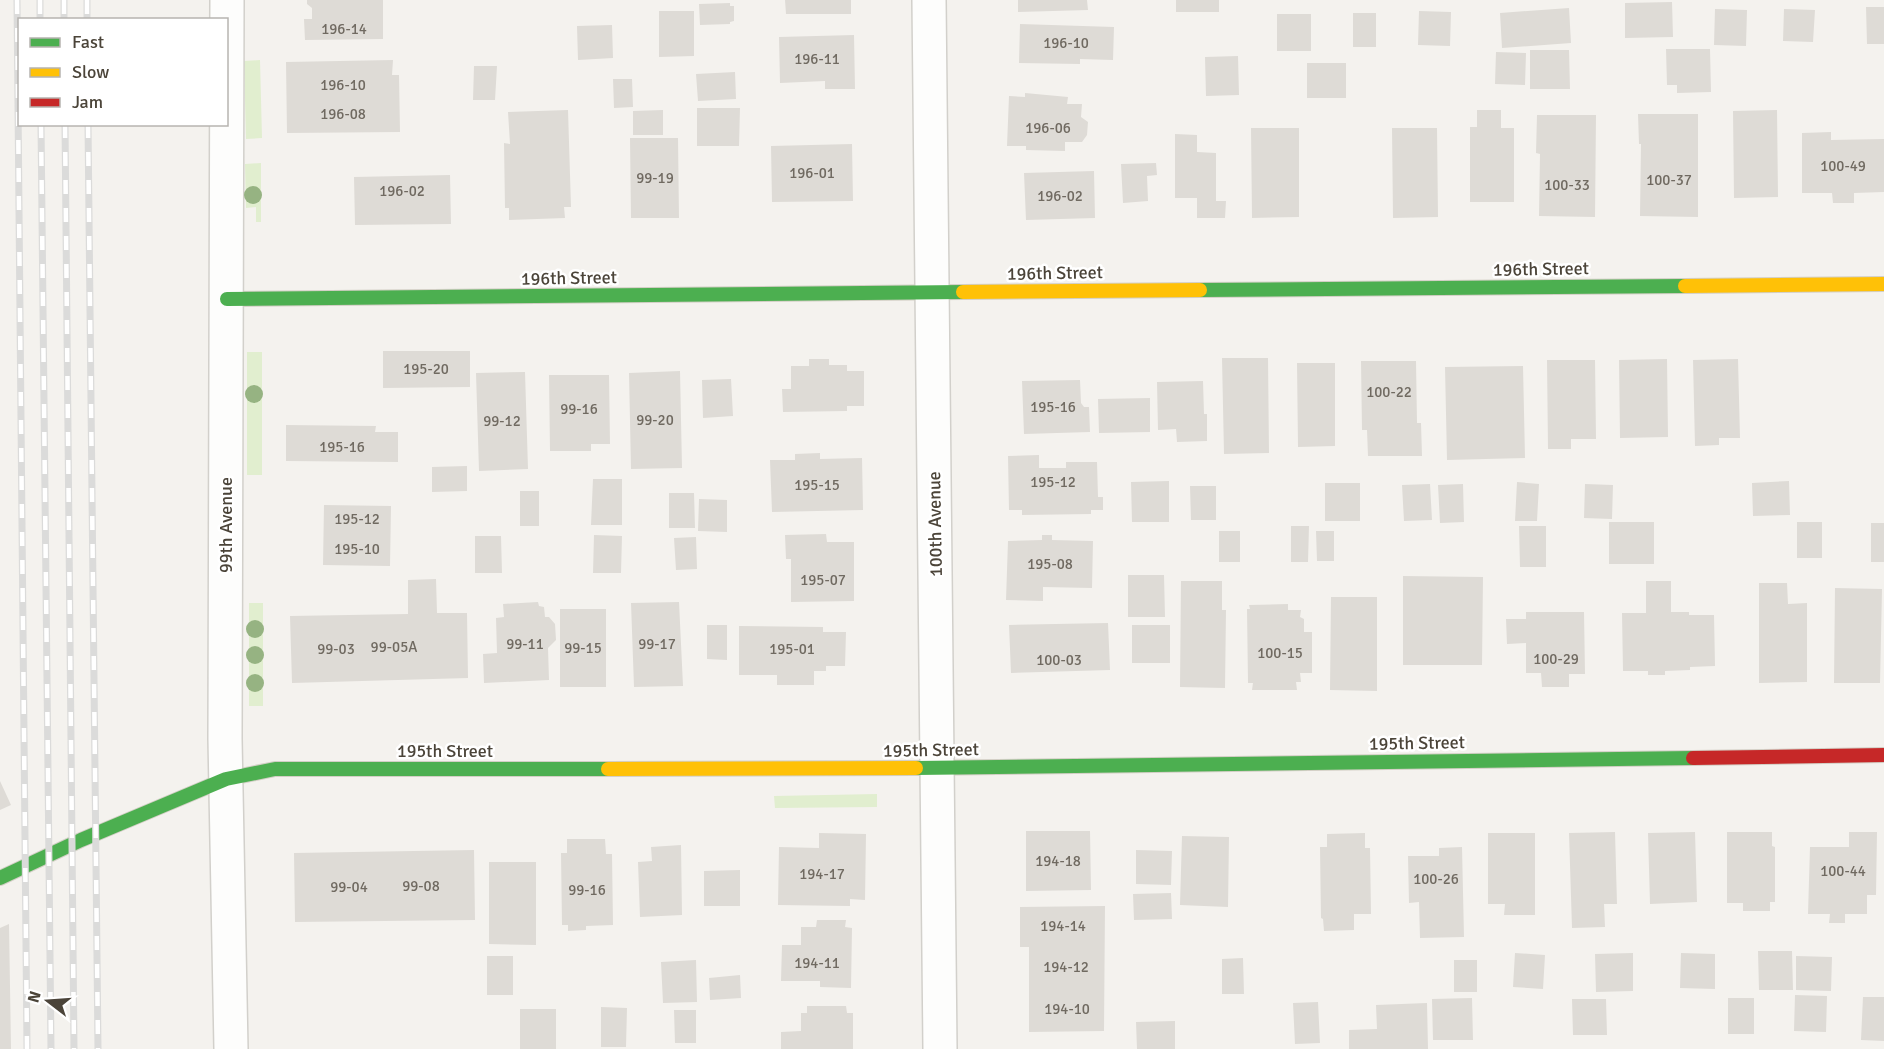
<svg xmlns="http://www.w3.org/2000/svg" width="1884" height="1049" viewBox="0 0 1884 1049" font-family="Signika,sans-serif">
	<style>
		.green { fill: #e1eecf }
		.building { fill: #dedbd6 }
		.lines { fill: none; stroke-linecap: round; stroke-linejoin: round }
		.street-casing { stroke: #d2d0cb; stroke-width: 36 }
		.fast-casing { stroke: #d3cfc5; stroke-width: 16 }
		.slow-casing { stroke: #d3cfc5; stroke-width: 16 }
		.jam-casing { stroke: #d3cfc5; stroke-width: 16 }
		.street { stroke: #fdfdfc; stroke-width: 33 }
		.fast { stroke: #4caf50; stroke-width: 14 }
		.slow { stroke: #ffc107; stroke-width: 14 }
		.jam { stroke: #c62828; stroke-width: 14 }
		.rail-casing { stroke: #dbdbda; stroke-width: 7 }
		.rail { stroke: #fff; stroke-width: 4.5; stroke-dasharray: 14; stroke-linecap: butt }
		.tree { fill: #96b382 }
		.labels { text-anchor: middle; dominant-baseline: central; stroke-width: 5; stroke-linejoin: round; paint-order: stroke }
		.number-label { font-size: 15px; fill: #706a61 }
		.street-label { font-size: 18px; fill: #4b4439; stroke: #fff }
	</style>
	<rect width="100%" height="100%" fill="#f4f2ee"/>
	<path class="green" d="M260 60 262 138 246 139 244 61Z
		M261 163V222H256V207L246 208 245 164Z
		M247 352H262V475H247Z
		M249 603H263V706H249Z
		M877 794V807L775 808 774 796Z"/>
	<path class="building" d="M307 0H383V39L305 40 304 19H312V8L307 4Z
		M785 0H851V14H786Z
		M1018 0H1087L1088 10 1018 12Z
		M1176 0H1219V12H1176Z
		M1672 2 1673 37 1625 38V3Z
		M730 3V6H734V21L730 22V24L700 25 699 4Z
		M1866 7H1884V44H1867Z
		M1569 8 1571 43 1502 48 1500 13Z
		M1715 9 1747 10 1746 46 1714 45Z
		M1784 9 1815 10 1813 42 1783 41Z
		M659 11H694V56L659 57Z
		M1419 11 1451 12 1450 46 1418 45Z
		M1353 13H1376V47H1353Z
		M1277 14H1311V51H1277Z
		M1020 24 1114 27 1113 60 1080 59V64L1019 63Z
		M612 25 613 58 578 60 577 26Z
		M854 35 855 89H825V81L780 83 779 37Z
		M1666 49H1710L1711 92 1677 93V85H1667Z
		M1530 50H1569L1570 89H1530Z
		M1496 52 1526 53 1525 85 1495 84Z
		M1238 56 1239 95 1206 96 1205 57Z
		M393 60 392 75H399L400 132 287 133 286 62Z
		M1307 63H1346V98H1307Z
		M474 66H497L495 100H473Z
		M735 72 736 99 698 101 696 74Z
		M613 79H632L633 107 614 108Z
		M1025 93 1068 97 1067 104H1082L1081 117 1088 122 1087 135 1082 142H1065V151L1026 150V146H1007L1009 96 1025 97Z
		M697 108H740L739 146H697Z
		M568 110 571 207H564L565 218 509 220V208H505L504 143 510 144 508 112Z
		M663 110V135H633V111Z
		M1477 110H1501V128H1514V202H1470V127H1477Z
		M1777 110 1778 197 1734 198 1733 111Z
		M1638 114H1698V217L1640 216 1641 144H1639Z
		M1537 115H1596L1595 217 1539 216 1540 154 1536 153Z
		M1251 128H1299V217L1252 218Z
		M1392 128H1437L1438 217 1393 218Z
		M1831 132V140L1884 139V192L1854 193V203H1833L1832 193H1802V133Z
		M1175 134 1197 135V152L1216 153V201H1226L1225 218H1197V198H1175Z
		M630 138H678L679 218H631Z
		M852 144 853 201 772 202 771 146Z
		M1156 163 1157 175 1147 176 1148 201 1123 203 1121 164Z
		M1094 171 1095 218 1026 220 1024 173Z
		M450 175 451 224 355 225 354 177Z
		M383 351H470V387L383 388Z
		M1222 358H1268L1269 453 1224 454Z
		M809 359H829V365H847V371H864V406H847V411L783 412 782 389H791V366H809Z
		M1667 359 1668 437 1620 438 1619 360Z
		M1738 359 1740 438H1719V445L1695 446 1693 360Z
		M1547 360H1595L1596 439H1571V449H1548Z
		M1361 361H1416L1417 423H1421L1422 456H1368L1367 430H1362Z
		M1297 363H1335V446L1298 447Z
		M1523 366 1525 458 1447 460 1445 367Z
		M680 371 682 468 631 469 629 373Z
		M525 372 528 469 479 471 476 373Z
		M549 375H609L610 444H591V451H550Z
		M731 379 733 416 703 418 702 380Z
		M1080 380 1081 403 1084 407H1089L1090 432 1024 434 1022 381Z
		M1203 381 1204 414H1207V441L1177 442 1176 429 1158 430 1157 382Z
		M1150 398V432L1099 433 1098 399Z
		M286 425 376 426 375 432H398V462L286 461Z
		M820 453V459L862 458 863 510 772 512 770 460H795V454Z
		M1039 455V468H1066V462H1097L1098 497H1103V510H1091V514L1022 515V510H1009L1008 456Z
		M467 466V491L432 492V467Z
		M593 479H622V525H591Z
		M1169 481V522H1132L1131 482Z
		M1789 481 1790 515 1753 516 1752 483Z
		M1517 482 1539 484 1537 521H1515Z
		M1325 483H1360V521H1325Z
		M1430 484 1432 520 1404 521 1402 485Z
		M1463 484 1464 522 1440 523 1438 485Z
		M1585 484 1613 485 1612 519 1584 518Z
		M1190 486H1216V520H1191Z
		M520 491H539V526H520Z
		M669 493H694L695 528H669Z
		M699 499 727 500V532L698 531Z
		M324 505 391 506 390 566 323 565Z
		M1609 522H1654V564H1609Z
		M1797 522H1822V558H1797Z
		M1871 523H1884V562H1871Z
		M1291 526H1309L1308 562H1291Z
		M1519 526H1546V567H1520Z
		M1219 531H1240V562H1219Z
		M1316 531H1334V561H1317Z
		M826 534 827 542H854V601L791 602V559H786L785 535Z
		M594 535 622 536 621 573H593Z
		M1042 535H1052V540L1093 541 1092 588 1043 587V601L1006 600 1008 541 1042 540Z
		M475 536H501L502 573H475Z
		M696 537 697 569 676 570 674 538Z
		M1128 575H1164L1165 617H1128Z
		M1403 576 1483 577 1482 665H1403Z
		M436 579 437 613H467L468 678 292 683 290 616 408 614V580Z
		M1181 581H1222V610H1226L1225 688 1180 687Z
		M1646 581H1671V612H1689V615H1714L1715 666 1690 667V670L1665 671V675H1648V671H1623L1622 613H1646Z
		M1759 583H1787L1788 604 1807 603V682L1759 683Z
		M1835 588 1882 589 1880 683H1834Z
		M1331 597H1377V691L1330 690Z
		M538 602 539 606 544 607 545 617H549L555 624 556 640 548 648 549 680 484 683 483 654 497 653 496 618 504 617 503 604Z
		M679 602 683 686 634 687 631 603Z
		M1288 604V610H1301L1300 617 1304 619V632H1312V673H1300L1301 682H1296L1297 690H1252L1253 683H1248L1247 609H1250L1249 605Z
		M560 609H606V687H560Z
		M1526 612H1584L1585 674H1569V687H1542L1541 673H1526V643L1507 644 1506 619H1526Z
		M1108 623 1110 670 1011 673 1009 625Z
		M707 625H727V660L707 659Z
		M1132 625H1170V663H1132Z
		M739 626 823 627V632H846L845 666H826V671H814V685H777V675H739Z
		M0 781 11 805 0 810Z
		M1026 831H1090L1091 890 1026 891Z
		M1615 832 1617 904H1604L1605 927 1572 928 1569 833Z
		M1695 832 1697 902 1650 904 1648 833Z
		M1727 832H1772V846L1775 847V902H1770V911H1743V903H1727Z
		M1849 832H1877L1876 895H1867V914H1845V923H1829L1830 914H1808L1810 847H1849Z
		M819 833 866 834 865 900 850 899V906L778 905 779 847 819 848Z
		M1365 833V848H1370L1371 914H1354V930L1324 931 1323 919 1321 918 1320 847H1327V834Z
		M1488 833H1535V915H1504L1505 904H1488Z
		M1182 836 1229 837 1228 907 1180 905Z
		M567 839H605L606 854H612L613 925 586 926V930L568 931V925H562L561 853H567Z
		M681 845 682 915 640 917 638 862 652 861 651 847Z
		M1462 847 1464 937 1420 938 1419 902 1409 903 1408 856H1439V848Z
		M474 850 475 920 295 922 294 853Z
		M1136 850 1172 851 1171 885 1136 884Z
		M489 862H536V945L489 944Z
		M740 870V906H704V871Z
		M1171 893 1172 919 1134 920 1133 894Z
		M1105 906 1104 1031 1029 1032V947H1020V907Z
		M817 920H846L845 927 852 928 851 988 820 987V981H781L782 945H801V927H816Z
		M9 924 11 1049H0V928Z
		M1758 951H1792L1793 990H1759Z
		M1515 953 1545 955 1543 989 1513 987Z
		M1633 953V991L1596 992 1595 954Z
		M1681 953 1715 954V989L1680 988Z
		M487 956H513V995H487Z
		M1796 956 1832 957 1831 991 1796 990Z
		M1243 958 1244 994H1222V959Z
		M696 960 697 1002 663 1003 661 962Z
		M1454 960H1477V992H1454Z
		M740 975 741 998 710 1000 709 978Z
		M1795 995 1827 996 1826 1032 1794 1031Z
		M1863 997H1884V1041L1861 1040Z
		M1472 998 1473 1040H1433L1432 999Z
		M1728 998H1754V1034H1728Z
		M1572 999H1606L1607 1035H1573Z
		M1318 1002 1320 1043 1295 1044 1293 1003Z
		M1427 1003 1428 1049H1349V1030L1377 1029 1376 1005Z
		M807 1006H846L847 1013H853V1049H781V1032L801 1031V1013H807Z
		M601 1007 627 1008 626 1047H601Z
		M520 1009H556V1049H520Z
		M674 1010H696V1043H675Z
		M1175 1021V1049H1137L1136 1022Z"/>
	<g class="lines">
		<defs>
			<path id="street" d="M227 0 225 739 231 1049
				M929 0 940 1049"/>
			<path id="fast" d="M1200 290 1685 286
				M227 299 963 292
				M916 768 1693 758
				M0 878 81 840 226 779 275 769H608"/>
			<path id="slow" d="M1685 286 1884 284
				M963 292 1200 290
				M608 769 916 768"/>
			<path id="jam" d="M1693 758 1884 755"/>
		</defs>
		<use href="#street" class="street-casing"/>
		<use href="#fast" class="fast-casing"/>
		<use href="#slow" class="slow-casing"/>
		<use href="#jam" class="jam-casing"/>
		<use href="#street" class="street"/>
		<use href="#fast" class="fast"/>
		<use href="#slow" class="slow"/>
		<use href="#jam" class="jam"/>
		<defs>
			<path id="rail" d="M17 0 27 1049
				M40 0V20
				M64 0V20
				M87 0V20
				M41 124 51 1049
				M65 124 74 1049
				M88 124 98 1049"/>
		</defs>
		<use href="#rail" class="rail-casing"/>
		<use href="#rail" class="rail"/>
	</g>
	<g class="tree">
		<circle cx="253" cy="195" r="9"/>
		<circle cx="254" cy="394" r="9"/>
		<circle cx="255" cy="629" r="9"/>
		<circle cx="255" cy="655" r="9"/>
		<circle cx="255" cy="683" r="9"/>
	</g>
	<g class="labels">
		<g class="number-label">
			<text x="344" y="29">196-14</text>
			<text x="1066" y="43">196-10</text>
			<text x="817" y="59">196-11</text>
			<text x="343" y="85">196-10</text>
			<text x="343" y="114">196-08</text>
			<text x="1048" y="128">196-06</text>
			<text x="1843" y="166">100-49</text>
			<text x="812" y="173">196-01</text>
			<text x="655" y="178">99-19</text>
			<text x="1669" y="180">100-37</text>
			<text x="1567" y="185">100-33</text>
			<text x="402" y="191">196-02</text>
			<text x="1060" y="196">196-02</text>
			<text x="426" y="369">195-20</text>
			<text x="1389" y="392">100-22</text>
			<text x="1053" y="407">195-16</text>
			<text x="579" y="409">99-16</text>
			<text x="655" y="420">99-20</text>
			<text x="502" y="421">99-12</text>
			<text x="342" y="447">195-16</text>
			<text x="1053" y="482">195-12</text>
			<text x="817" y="485">195-15</text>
			<text x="357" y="519">195-12</text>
			<text x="357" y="549">195-10</text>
			<text x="1050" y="564">195-08</text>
			<text x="823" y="580">195-07</text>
			<text x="525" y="644">99-11</text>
			<text x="657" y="644">99-17</text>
			<text x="394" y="647">99-05A</text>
			<text x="583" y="648">99-15</text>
			<text x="336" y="649">99-03</text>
			<text x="792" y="649">195-01</text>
			<text x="1280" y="653">100-15</text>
			<text x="1556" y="659">100-29</text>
			<text x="1059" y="660">100-03</text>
			<text x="1058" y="861">194-18</text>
			<text x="1843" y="871">100-44</text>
			<text x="822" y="874">194-17</text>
			<text x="1436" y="879">100-26</text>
			<text x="421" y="886">99-08</text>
			<text x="349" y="887">99-04</text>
			<text x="587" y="890">99-16</text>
			<text x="1063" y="926">194-14</text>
			<text x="817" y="963">194-11</text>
			<text x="1066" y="967">194-12</text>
			<text x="1067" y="1009">194-10</text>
		</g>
		<g class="street-label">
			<text transform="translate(1541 269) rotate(-1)">196th Street</text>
			<text transform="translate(1055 273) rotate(-1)">196th Street</text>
			<text transform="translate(569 278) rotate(-1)">196th Street</text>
			<text transform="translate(935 524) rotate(-91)">100th Avenue</text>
			<text transform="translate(226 525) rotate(-90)">99th Avenue</text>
			<text transform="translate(1417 743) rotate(-1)">195th Street</text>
			<text transform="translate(931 750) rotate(-1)">195th Street</text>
			<text x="445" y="751">195th Street</text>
		</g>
	</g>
	<rect x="18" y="18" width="210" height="108" fill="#ffffff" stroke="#b7b4b0" stroke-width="1.5"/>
	<rect x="30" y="38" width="30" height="9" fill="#4caf50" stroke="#b7b4b0" stroke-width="1.5"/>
	<text x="72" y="48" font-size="18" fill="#4b4439">Fast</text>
	<rect x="30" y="68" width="30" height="9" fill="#ffc107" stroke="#b7b4b0" stroke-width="1.5"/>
	<text x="72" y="78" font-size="18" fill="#4b4439">Slow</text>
	<rect x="30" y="98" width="30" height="9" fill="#c62828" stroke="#b7b4b0" stroke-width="1.5"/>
	<text x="72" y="108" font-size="18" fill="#4b4439">Jam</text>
	<g transform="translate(48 1001) rotate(287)" stroke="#ffffff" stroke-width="4.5" paint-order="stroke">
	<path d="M0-4.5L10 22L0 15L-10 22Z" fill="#4b4439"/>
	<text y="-9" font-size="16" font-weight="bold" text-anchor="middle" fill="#4b4439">N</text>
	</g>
</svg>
